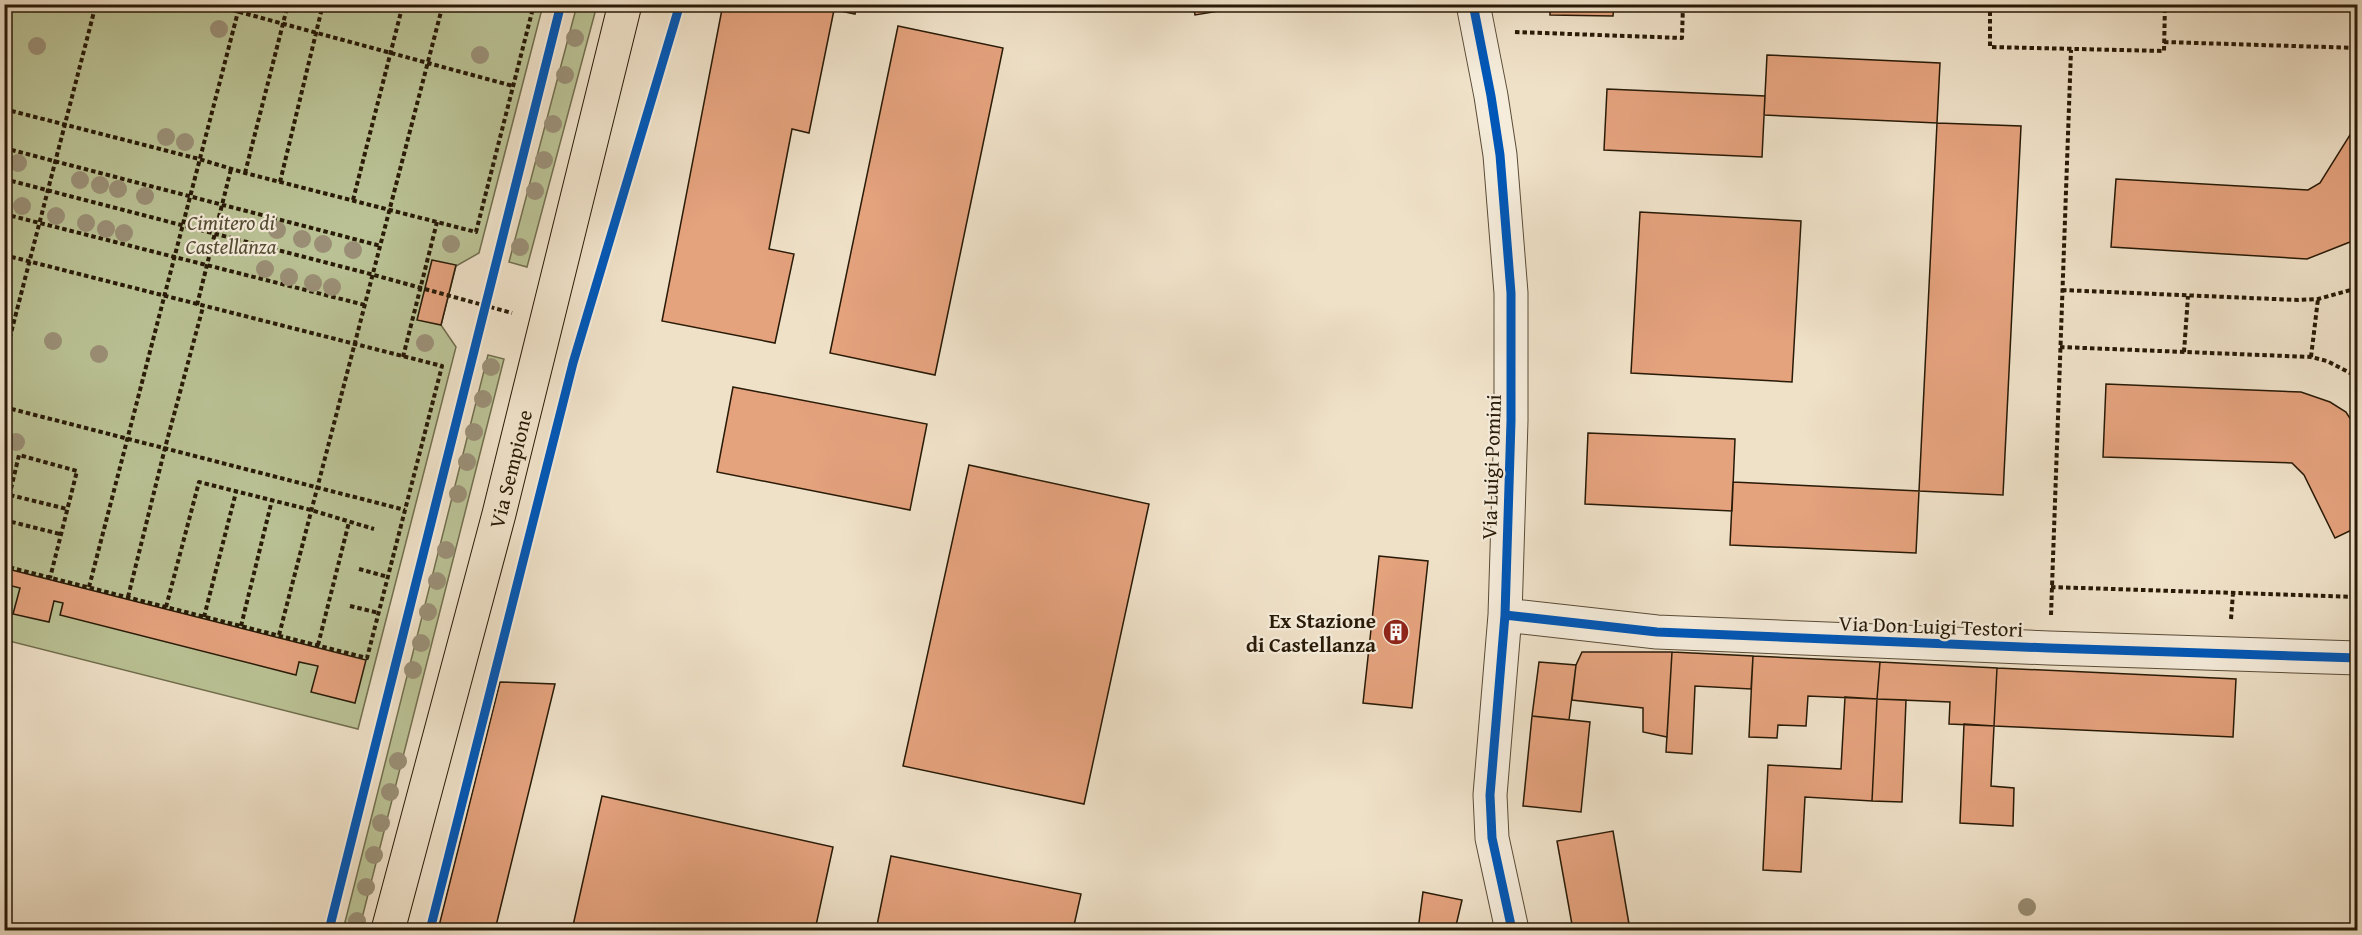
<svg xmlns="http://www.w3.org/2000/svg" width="2362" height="935" viewBox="0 0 2362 935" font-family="'Gentium Book Plus',serif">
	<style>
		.green { fill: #bac295; stroke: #716e4e; stroke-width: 1.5 }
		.building { fill: #e4a27d; stroke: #281a07; stroke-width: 1.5 }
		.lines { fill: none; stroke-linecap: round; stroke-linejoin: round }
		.street-casing { stroke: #5a4c37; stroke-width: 35 }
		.primary-casing { stroke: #281a07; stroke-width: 35 }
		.path { stroke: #281a07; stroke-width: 4; stroke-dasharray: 4.5 3; stroke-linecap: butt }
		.street { stroke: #f5ecdb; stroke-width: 33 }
		.primary { stroke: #efe1c8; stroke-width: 33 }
		.cycleway-casing { stroke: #f5ecdb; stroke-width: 13 }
		.cycleway { stroke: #0057b8; stroke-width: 9 }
		.tree { fill: #9a8f76 }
		.labels { text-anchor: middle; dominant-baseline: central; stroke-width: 4.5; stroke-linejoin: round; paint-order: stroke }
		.park-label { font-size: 21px; font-style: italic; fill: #544c32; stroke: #f5ecdb }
		.street-label { font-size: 21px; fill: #281a07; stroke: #f5ecdb }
		.poi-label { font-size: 21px; font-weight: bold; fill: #281a07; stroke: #f5ecdb; text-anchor: end }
	</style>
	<rect width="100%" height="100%" fill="#efe1c8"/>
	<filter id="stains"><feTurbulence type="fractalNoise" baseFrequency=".00333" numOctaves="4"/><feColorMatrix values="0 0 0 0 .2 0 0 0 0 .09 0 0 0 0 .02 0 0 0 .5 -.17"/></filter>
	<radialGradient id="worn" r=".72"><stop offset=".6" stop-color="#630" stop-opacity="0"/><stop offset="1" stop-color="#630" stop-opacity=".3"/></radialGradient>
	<path class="green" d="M4 5H543L479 253 456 266 441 325 456 347 358 729 5 640Z
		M577 5H597L527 267 509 262Z
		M488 355 504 359 359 930H343Z"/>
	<path class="building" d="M723 4H804L834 10 809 133 792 129 769 249 794 254 775 343 662 321Z
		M808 4H857L855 14Z
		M1193 4H1243L1244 7 1195 15Z
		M1550 4H1614L1613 16 1550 15Z
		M898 26 1003 48 935 375 830 353Z
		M1767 55 1940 63 1937 123 1764 115Z
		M1607 89 1765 96 1762 157 1604 150Z
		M2358 122V237L2355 240 2307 259 2111 247 2116 179 2308 190 2320 183Z
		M1937 123 2021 126 2003 495 1919 491Z
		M1640 212 1801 221 1792 382 1631 373Z
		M432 260 456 265 441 325 417 320Z
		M2106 384 2301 392 2330 402 2346 412 2358 431V527L2335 538 2304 475 2292 463 2103 457Z
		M733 387 927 424 910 510 717 472Z
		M1588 433 1735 439 1732 511 1585 504Z
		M969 465 1149 504 1084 804 903 766Z
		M1733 482 1919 491 1916 553 1730 545Z
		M1379 556 1428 561 1412 708 1363 703Z
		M4 568 366 660 355 703 311 692 318 666 299 662 296 675 60 615 63 603 54 601 49 622 13 614 20 588 4 584Z
		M1582 652H1672L1667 737 1643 732V708L1572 700 1576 665Z
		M1672 652 1753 656 1751 689 1695 686 1692 754 1666 752Z
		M1753 656 1880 662 1877 699 1808 696 1806 726 1778 725 1777 738 1749 737Z
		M1539 662 1576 665 1569 720 1532 716Z
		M1880 662 1997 668 1994 726 1949 724 1950 702 1877 699Z
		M1997 668 2236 679 2233 737 1994 726Z
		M500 682 555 684 495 930H438Z
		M1845 697 1877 699 1872 801 1805 797 1801 872 1763 870 1768 765 1841 769Z
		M1877 699 1906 700 1902 802 1872 801Z
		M1532 716 1590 722 1581 812 1523 806Z
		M1964 724 1994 726 1991 786 2014 788 2013 826 1960 823Z
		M602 796 833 847 815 930H572Z
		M1613 831 1629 924 1595 930H1573L1557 841Z
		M891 856 1081 894 1073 930H876Z
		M1423 892 1462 900 1455 930H1418Z"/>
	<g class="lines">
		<defs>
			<path id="street" d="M1473 4 1491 96 1500 155 1511 293V421L1505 615 1490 795 1492 838 1512 930
				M1505 615 1657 632 2049 648 2358 658"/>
			<g id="primary">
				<path id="s1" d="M388 930 499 514 625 4"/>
			</g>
		</defs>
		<use href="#street" class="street-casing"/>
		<use href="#primary" class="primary-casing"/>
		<path class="path" d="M210 4 513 86
			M1990 4V47L2164 51 2165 4
			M1515 32 1682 38 1683 4
			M2164 42 2358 48
			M4 109 199 159 245 173 476 232 534 4
			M4 148 381 246
			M245 173 288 4
			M4 179 374 275 512 313
			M280 182 323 4
			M353 200 403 4
			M4 214 365 305
			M4 255 442 366 367 658 4 566
			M2062 290 2298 300 2318 299 2358 288
			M197 305 231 169
			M2060 347 2311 357 2327 361 2358 377
			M2184 352 2188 296
			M403 357 437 222
			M2311 357 2318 299
			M4 360 96 4
			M4 407 405 510
			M10 495 67 509
			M4 518 19 455 77 471 50 578
			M4 520 60 534
			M359 569 388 577
			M89 587 240 4
			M2051 587 2358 597
			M128 597 165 448 203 307
			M350 606 379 613
			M166 607 199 482 311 510 374 529
			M2051 615 2071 50
			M204 617 236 492
			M2231 619 2233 593
			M241 626 272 500
			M279 635 443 4
			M318 645 349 522"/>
		<use href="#street" class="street"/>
		<use href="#primary" class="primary"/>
		<defs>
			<path id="cycleway" d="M1473 4 1491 96 1500 155 1511 293V421L1505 615 1490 795 1492 838 1512 930
				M1505 615 1657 632 2049 648 2358 658
				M329 930 561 4
				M430 930 573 363 680 4"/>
		</defs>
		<use href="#cycleway" class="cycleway-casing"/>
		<use href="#cycleway" class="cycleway"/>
	</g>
	<g class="tree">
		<circle cx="219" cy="29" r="9"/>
		<circle cx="575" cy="38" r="9"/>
		<circle cx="37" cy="46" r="9"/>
		<circle cx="480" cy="55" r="9"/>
		<circle cx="565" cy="75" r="9"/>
		<circle cx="553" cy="124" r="9"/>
		<circle cx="166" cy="137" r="9"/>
		<circle cx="185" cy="142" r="9"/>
		<circle cx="544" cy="160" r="9"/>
		<circle cx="18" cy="163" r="9"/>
		<circle cx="80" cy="180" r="9"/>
		<circle cx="100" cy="185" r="9"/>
		<circle cx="118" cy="189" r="9"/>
		<circle cx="535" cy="191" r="9"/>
		<circle cx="145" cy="196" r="9"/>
		<circle cx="22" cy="206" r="9"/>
		<circle cx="56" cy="216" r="9"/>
		<circle cx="86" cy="223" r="9"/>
		<circle cx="106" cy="229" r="9"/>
		<circle cx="277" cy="230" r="9"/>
		<circle cx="124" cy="233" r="9"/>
		<circle cx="302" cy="239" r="9"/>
		<circle cx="323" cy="244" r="9"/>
		<circle cx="451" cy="244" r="9"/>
		<circle cx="520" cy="247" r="9"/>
		<circle cx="353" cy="250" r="9"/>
		<circle cx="265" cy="269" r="9"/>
		<circle cx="289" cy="277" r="9"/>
		<circle cx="313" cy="283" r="9"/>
		<circle cx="332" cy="287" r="9"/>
		<circle cx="53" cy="341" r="9"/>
		<circle cx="425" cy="343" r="9"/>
		<circle cx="99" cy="354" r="9"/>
		<circle cx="491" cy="367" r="9"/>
		<circle cx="483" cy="399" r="9"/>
		<circle cx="474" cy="432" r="9"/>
		<circle cx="16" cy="442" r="9"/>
		<circle cx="467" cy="462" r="9"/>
		<circle cx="458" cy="494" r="9"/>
		<circle cx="446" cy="550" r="9"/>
		<circle cx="437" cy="581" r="9"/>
		<circle cx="428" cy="612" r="9"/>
		<circle cx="421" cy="643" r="9"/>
		<circle cx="413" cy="670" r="9"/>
		<circle cx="398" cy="761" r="9"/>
		<circle cx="390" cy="792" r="9"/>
		<circle cx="381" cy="823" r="9"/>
		<circle cx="374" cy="855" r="9"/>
		<circle cx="366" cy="887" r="9"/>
		<circle cx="2027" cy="907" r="9"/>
		<circle cx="357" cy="921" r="9"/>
	</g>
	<defs>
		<symbol id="building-disc" viewBox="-11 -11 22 22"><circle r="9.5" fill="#8f2418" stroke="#f5ecdb"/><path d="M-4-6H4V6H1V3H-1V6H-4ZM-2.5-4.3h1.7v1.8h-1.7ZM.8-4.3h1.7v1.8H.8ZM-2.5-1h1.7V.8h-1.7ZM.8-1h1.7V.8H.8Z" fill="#fff"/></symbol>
	</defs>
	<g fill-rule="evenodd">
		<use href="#building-disc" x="1381" y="617" width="30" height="30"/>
	</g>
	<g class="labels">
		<g class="park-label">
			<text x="231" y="222">Cimitero di<tspan x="231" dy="24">Castellanza</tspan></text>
		</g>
		<g class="street-label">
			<text transform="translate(1491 467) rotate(-88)">Via Luigi Pomini</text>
			<text stroke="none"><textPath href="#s1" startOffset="477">Via Sempione</textPath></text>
			<text transform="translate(1931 626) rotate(2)">Via Don Luigi Testori</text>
		</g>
		<g class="poi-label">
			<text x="1376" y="620">Ex Stazione<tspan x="1376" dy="24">di Castellanza</tspan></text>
		</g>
	</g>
	<rect width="2362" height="935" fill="none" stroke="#efe1c8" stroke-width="24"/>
	<rect x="6" y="6" width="2350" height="923" fill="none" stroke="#281a07" stroke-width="3"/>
	<rect x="12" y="12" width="2338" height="911" fill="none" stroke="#281a07" stroke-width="1.5"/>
	<rect width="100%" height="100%" filter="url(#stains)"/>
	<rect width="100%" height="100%" fill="url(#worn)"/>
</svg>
